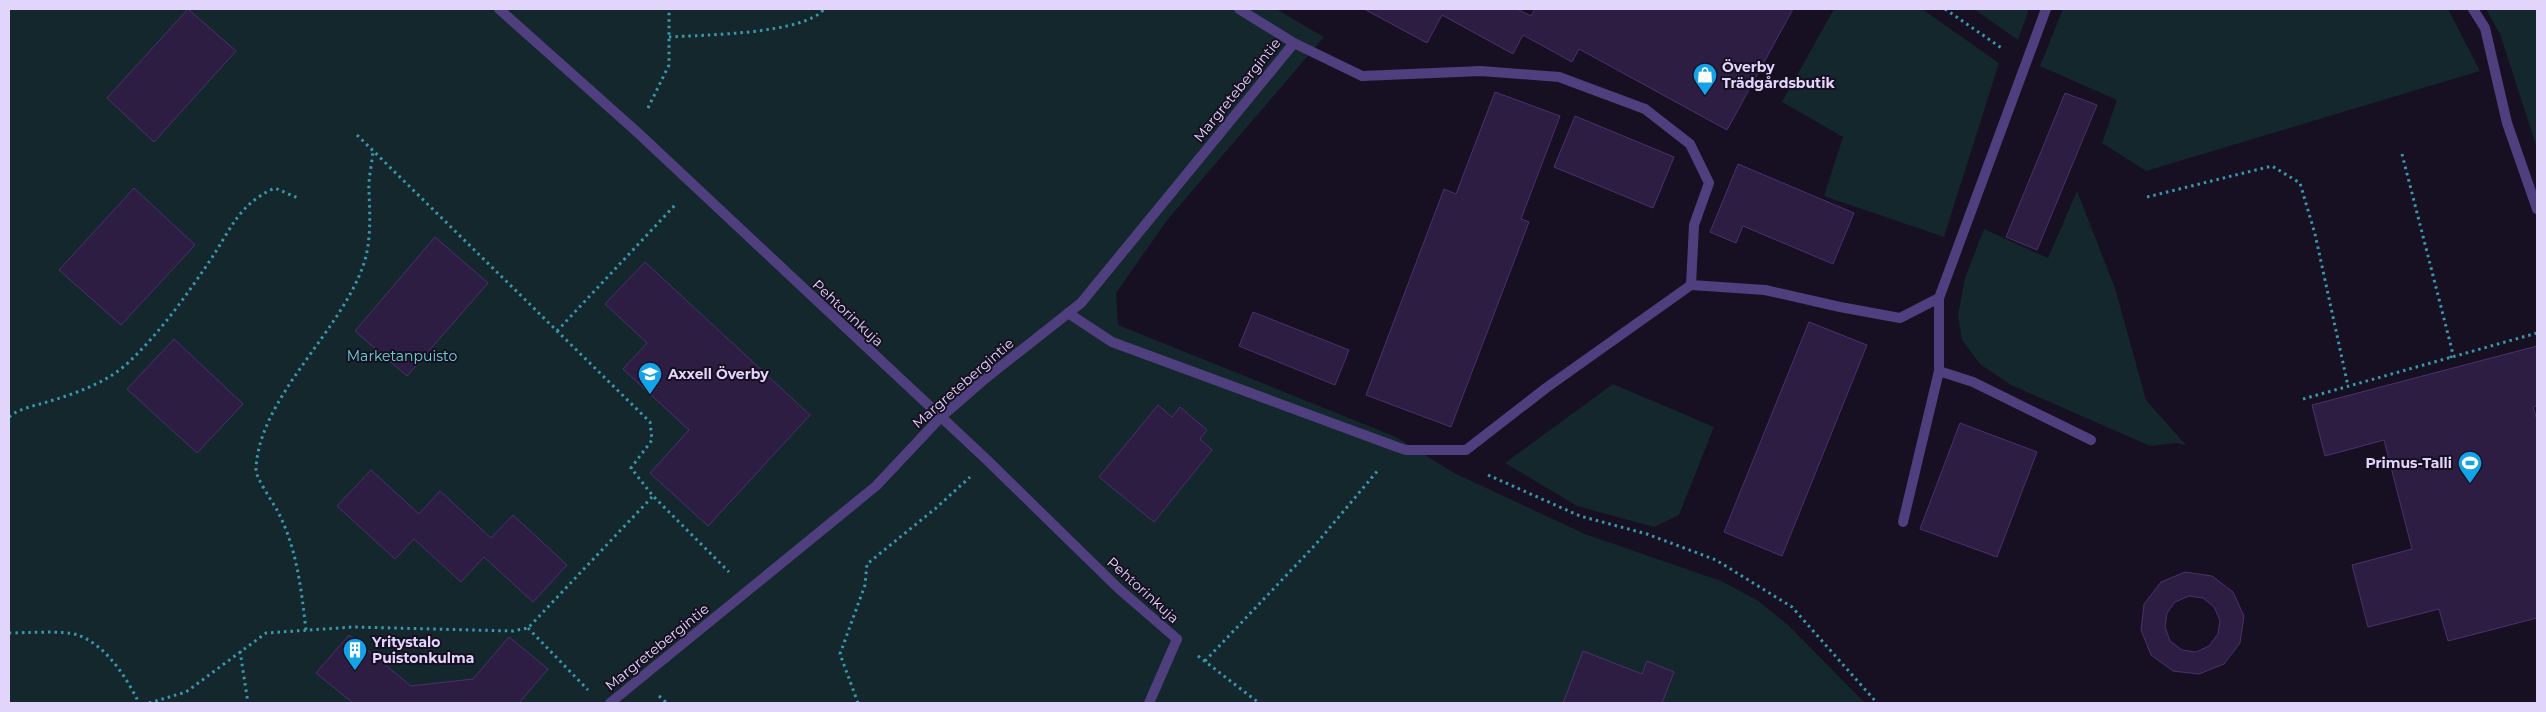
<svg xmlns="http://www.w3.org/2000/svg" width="2546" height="712" viewBox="0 0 2546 712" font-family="Montserrat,sans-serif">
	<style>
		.green { fill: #13272c }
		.building { fill: #2d1d42; stroke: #4a316c; fill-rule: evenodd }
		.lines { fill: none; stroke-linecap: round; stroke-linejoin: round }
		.path { stroke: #3998ac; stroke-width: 3; stroke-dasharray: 2.5 4; stroke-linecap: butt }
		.service { stroke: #4f3f7e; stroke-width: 10 }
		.minor { stroke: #4f3f7e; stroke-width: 10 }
		.labels { text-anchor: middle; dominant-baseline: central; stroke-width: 4; stroke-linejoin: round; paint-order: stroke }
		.poi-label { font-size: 14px; font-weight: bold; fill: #e2d5fc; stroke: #171022; text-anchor: start }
		.street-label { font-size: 14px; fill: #e2d5fc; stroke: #171022 }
		.park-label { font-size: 14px; fill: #67d6d3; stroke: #171022 }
	</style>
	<rect width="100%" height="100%" fill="#171022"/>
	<path class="green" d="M9 9H1276L1324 37 1168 219 1116 293 1118 325 1396 437 1454 473 1585 534 1721 581 1757 600 1787 624 1865 703H9Z
		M1834 9H1922L1999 63 1944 237 1824 196 1843 137 1782 102Z
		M1974 9H2029L2018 40Z
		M2063 9H2448L2480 71 2146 171 2102 143 2117 100 2040 66Z
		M2486 9H2537V148L2500 34Z
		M2077 191 2115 288 2146 400 2186 445 2176 443 2150 446 2011 385 1980 364 1962 340 1958 315 1965 278 1984 229 2048 258Z
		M1613 384 1714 427 1679 515 1654 527 1577 506 1505 463Z"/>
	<path class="building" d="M188 9 236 51 154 142 107 98Z
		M1364 9H1517L1531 16 1535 9H1793L1727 130 1579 49 1572 62 1523 35 1513 54 1442 15 1427 43Z
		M1495 92 1560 116 1521 219 1529 222 1451 427 1366 395 1444 189 1456 194Z
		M2065 93 2097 105 2037 250 2006 237Z
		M1575 116 1674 157 1653 208 1554 167Z
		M1738 164 1854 213 1833 264 1743 226 1736 243 1710 232Z
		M134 188 195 245 121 325 59 270Z
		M435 237 488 283 407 376 355 331Z
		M645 262 810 415 708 526 650 473 689 430 623 369 647 343 605 304Z
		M1253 312 1349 350 1335 385 1239 346Z
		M1809 322 1867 345 1782 556 1724 532Z
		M174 339 243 404 197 453 127 389Z
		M2537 346V406L2533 407 2537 420V618L2448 641 2439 609 2368 627 2352 565 2412 549 2384 440 2325 456 2312 405Z
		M1158 405 1172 417 1180 407 1207 430 1200 439 1212 450 1154 522 1099 477Z
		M1960 423 2037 452 1997 557 1920 529Z
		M371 470 419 514 440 491 491 538 513 515 567 565 533 602 484 557 461 582 414 539 395 559 337 506Z
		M2185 572 2212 576 2233 592 2244 616 2240 643 2224 664 2199 674 2173 671 2151 655 2141 630 2144 604 2161 582ZM2189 596 2203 598 2214 607 2220 620 2218 634 2209 646 2196 652 2182 650 2170 641 2165 627 2167 613 2175 602Z
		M349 635 411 686 473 679 509 637 548 669 519 703H353L316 673Z
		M1583 651 1642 674 1647 661 1674 672 1662 703H1563Z"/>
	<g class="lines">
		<path class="path" d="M1945 9 2003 49
			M669 37C702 35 805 34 824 9
			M648 108 669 65V9
			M357 135 650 422 652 440 631 468 653 496 729 572
			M2402 154 2452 350 2451 358
			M2147 197 2272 166 2300 183 2315 234 2348 386
			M557 331 676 204
			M2303 399 2537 333
			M9 417C20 408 34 406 47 402 77 393 109 382 131 360 161 331 186 296 209 262 231 230 237 205 275 188L300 199
			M1488 475 1580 516 1647 534 1716 560 1792 607 1877 703
			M528 628 588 690
			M306 630C301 588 297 548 277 510 272 501 256 478 256 470 258 397 344 330 365 260 371 238 370 215 369 192 368 179 372 164 373 151
			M9 633C25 633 64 630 78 635 107 646 126 677 139 703
			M240 651 248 703
			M1198 656 1259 703
			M1205 661 1316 544 1379 469
			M659 696 667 703
			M149 703 186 692 266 633 353 627 513 631 528 628 653 496
			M858 703 840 654 865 585 867 564 936 508 970 477"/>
		<path class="service" d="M1939 298V371L1973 382 2091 440
			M1068 313 1112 342 1397 447 1406 450H1466L1546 388 1691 285
			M1903 522 1939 371
			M1149 703 1177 639"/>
		<path class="minor" d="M499 9 637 132 986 459 1118 588 1177 639
			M1239 9 1294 43 1362 76 1481 71 1559 77 1645 109 1690 144 1709 183 1694 225 1691 285 1765 290 1840 307 1900 318 1939 298 2046 9
			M2473 9 2485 28 2507 123 2537 209
			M610 703 876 486 940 418 986 378 1081 303 1294 43"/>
	</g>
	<defs>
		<symbol id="shop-pin" viewBox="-11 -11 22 30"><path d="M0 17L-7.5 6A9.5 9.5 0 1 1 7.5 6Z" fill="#13a3e9" stroke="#171022"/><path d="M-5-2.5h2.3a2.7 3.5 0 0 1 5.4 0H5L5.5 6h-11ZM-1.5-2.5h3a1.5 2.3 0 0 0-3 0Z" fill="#fff"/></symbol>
		<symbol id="school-pin" viewBox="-11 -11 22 30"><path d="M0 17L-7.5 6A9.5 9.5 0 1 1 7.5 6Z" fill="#13a3e9" stroke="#171022"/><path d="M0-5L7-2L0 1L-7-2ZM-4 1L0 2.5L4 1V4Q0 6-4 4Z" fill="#fff"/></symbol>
		<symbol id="stadium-pin" viewBox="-11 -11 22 30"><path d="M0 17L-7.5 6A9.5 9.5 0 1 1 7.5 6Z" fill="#13a3e9" stroke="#171022"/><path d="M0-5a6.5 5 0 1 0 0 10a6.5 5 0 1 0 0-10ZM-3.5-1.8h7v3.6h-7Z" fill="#fff"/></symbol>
		<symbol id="building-pin" viewBox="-11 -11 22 30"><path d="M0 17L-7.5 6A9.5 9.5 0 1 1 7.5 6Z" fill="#13a3e9" stroke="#171022"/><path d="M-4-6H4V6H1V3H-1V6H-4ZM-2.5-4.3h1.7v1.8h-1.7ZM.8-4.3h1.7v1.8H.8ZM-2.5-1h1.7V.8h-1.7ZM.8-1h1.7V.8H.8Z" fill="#fff"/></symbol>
	</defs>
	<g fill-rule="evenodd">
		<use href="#shop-pin" x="1691" y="61" width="28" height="38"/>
		<use href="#school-pin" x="636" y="360" width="28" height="38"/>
		<use href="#stadium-pin" x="2456" y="449" width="28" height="38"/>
		<use href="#building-pin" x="341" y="636" width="28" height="38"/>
	</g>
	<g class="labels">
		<g class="poi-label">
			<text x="1722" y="67">Överby<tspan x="1722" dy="16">Trädgårdsbutik</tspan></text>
			<text x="668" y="374">Axxell Överby</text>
			<text x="2452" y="463" text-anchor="end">Primus-Talli</text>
			<text x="372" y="642">Yritystalo<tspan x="372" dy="16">Puistonkulma</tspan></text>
		</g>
		<g class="street-label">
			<text transform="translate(1237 90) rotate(-51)">Margretebergintie</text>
			<text transform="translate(848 313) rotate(43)">Pehtorinkuja</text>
			<text transform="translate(963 383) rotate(-41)">Margretebergintie</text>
			<text transform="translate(1143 590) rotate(42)">Pehtorinkuja</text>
			<text transform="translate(657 647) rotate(-39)">Margretebergintie</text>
		</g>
		<g class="park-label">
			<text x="402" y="356">Marketanpuisto</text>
		</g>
	</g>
	<rect width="2546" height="712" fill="none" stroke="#e2d5fc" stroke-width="20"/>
</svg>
